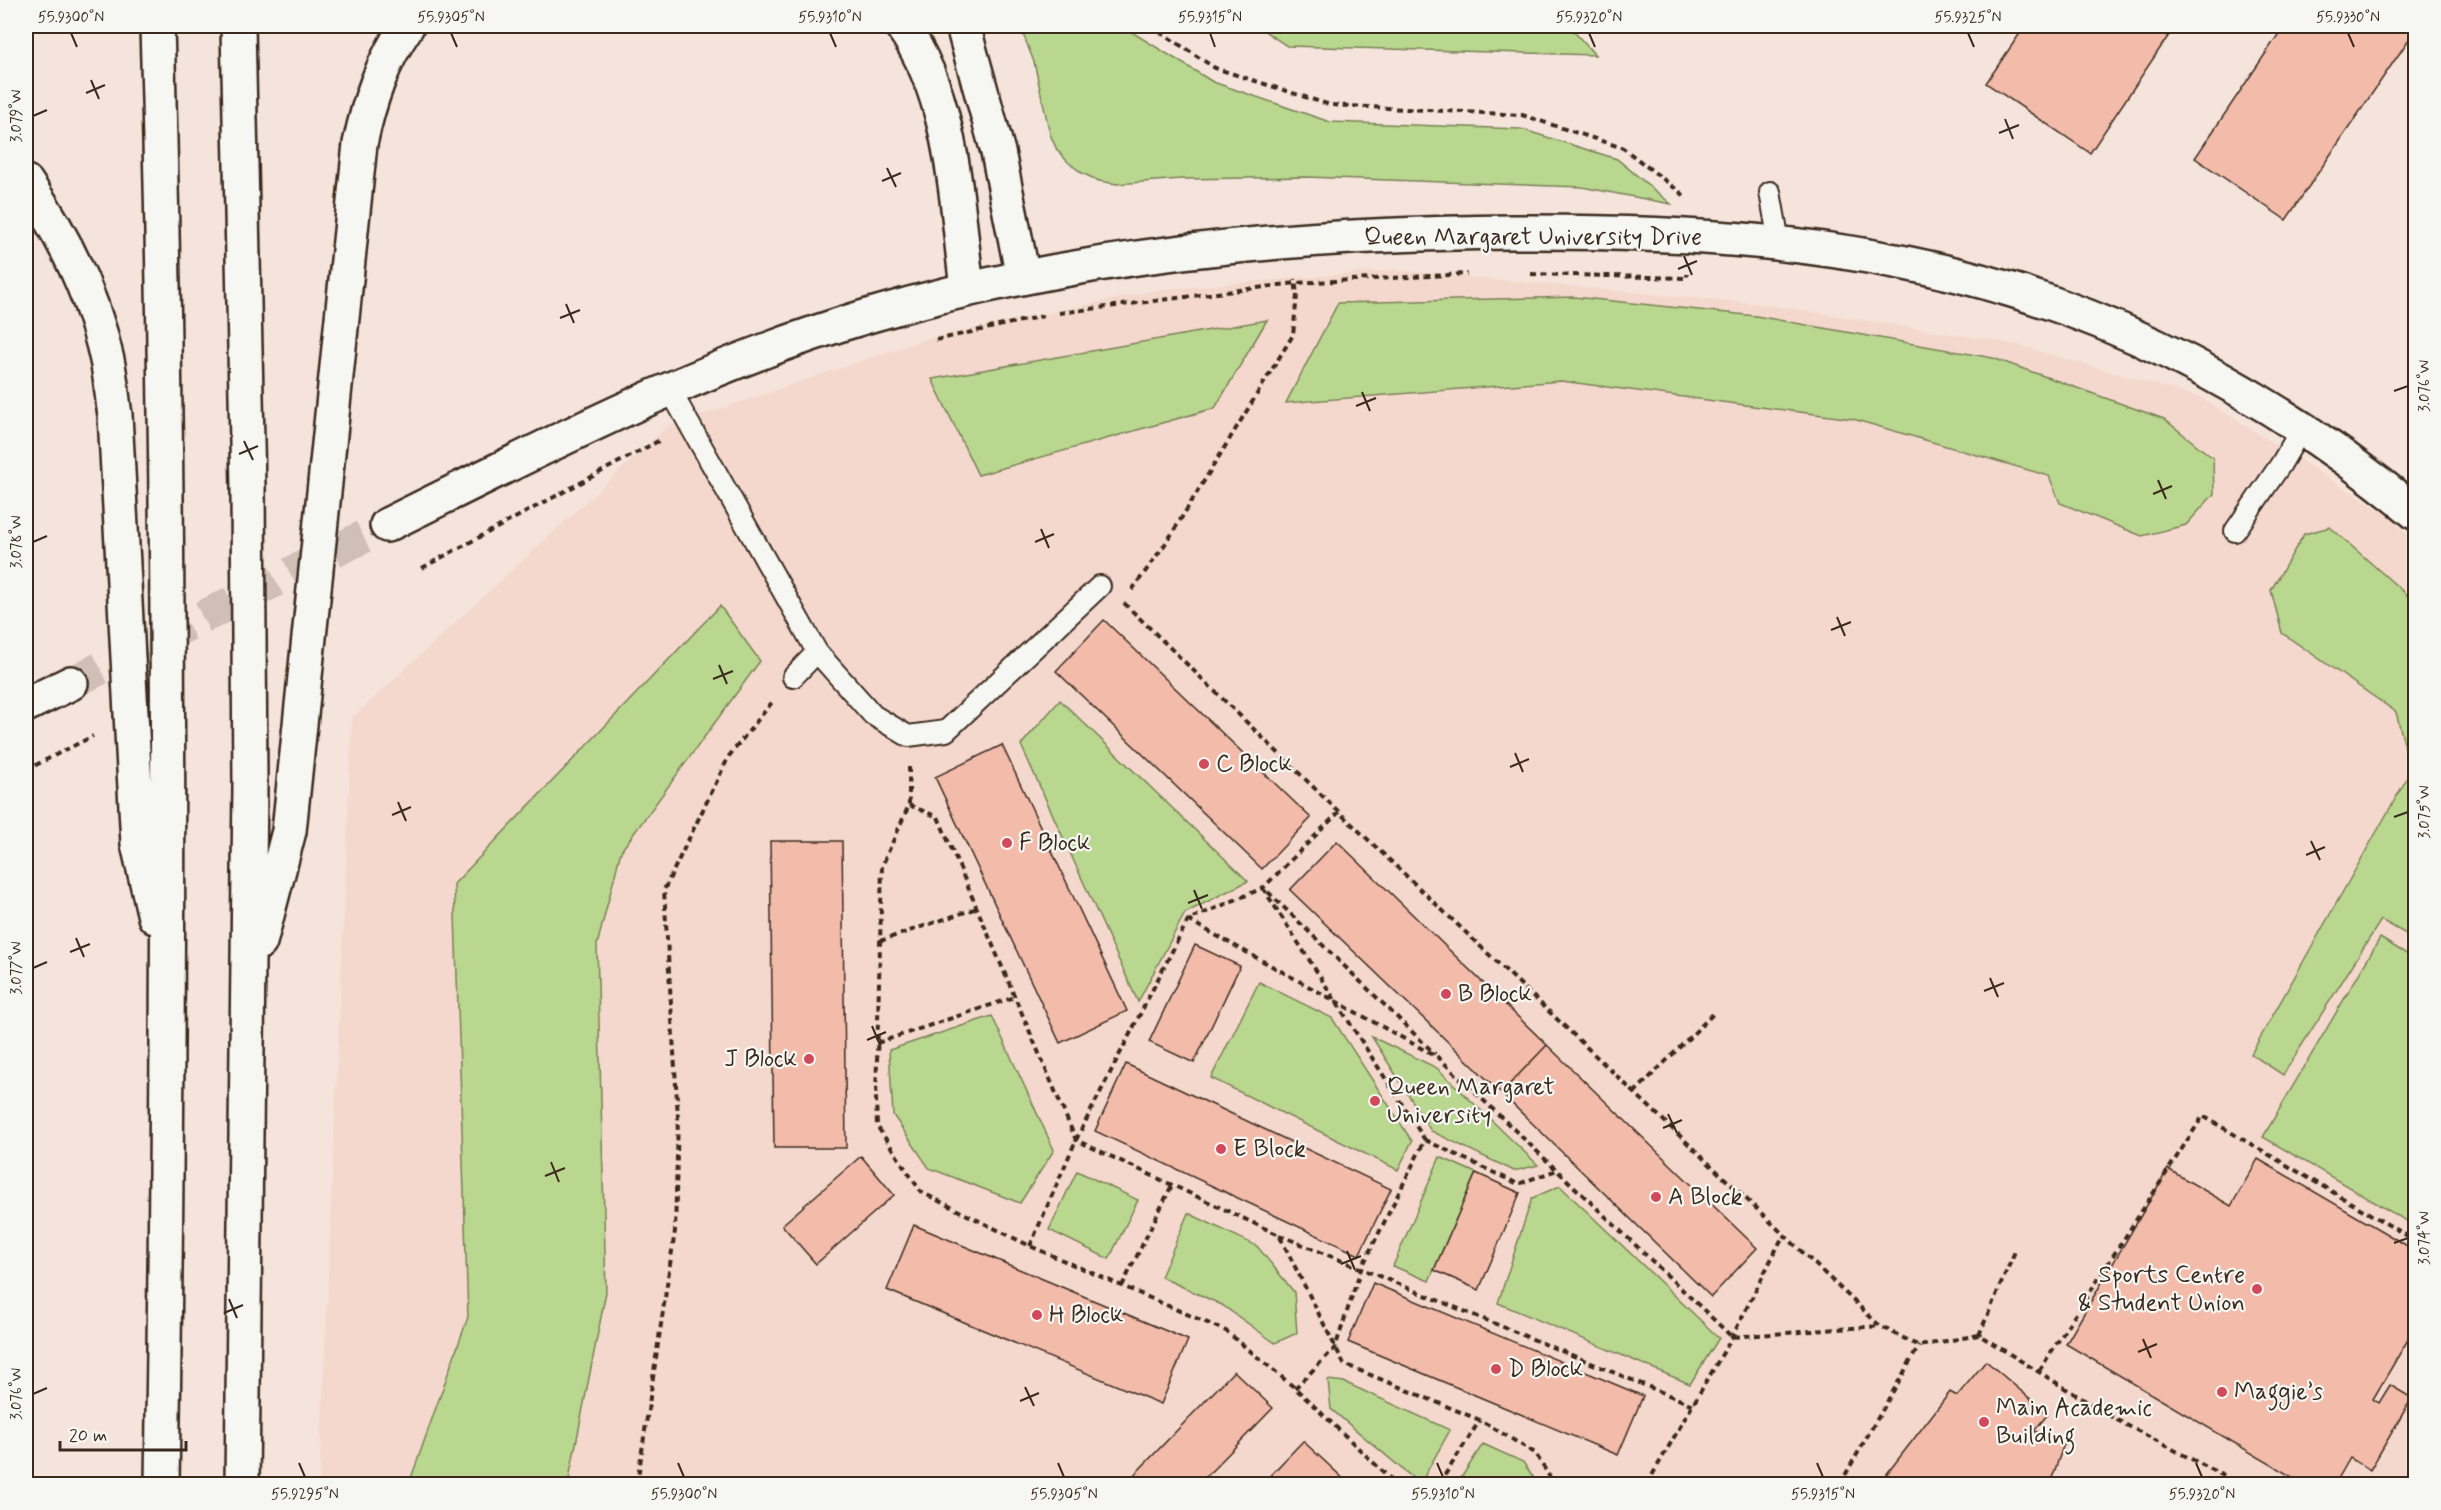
<svg xmlns="http://www.w3.org/2000/svg" width="2441" height="1510" viewBox="0 0 2441 1510" font-family="Mynerve,sans-serif">
	<style>
		.built { fill: #f4d8cd }
		.green { fill: #b9d78f; stroke: #7a8056; stroke-width: 1.5 }
		.building { fill: #f3bba9; stroke: #3b2a1e; stroke-width: 1.5 }
		.lines { fill: none; stroke-linecap: round; stroke-linejoin: round }
		.tertiary-tunnel { stroke: #d0bfb6; stroke-width: 33; stroke-dasharray: 33 16; stroke-linecap: butt }
		.service-casing { stroke: #3b2a1e; stroke-width: 24 }
		.tertiary-casing { stroke: #3b2a1e; stroke-width: 38 }
		.primary-casing { stroke: #3b2a1e; stroke-width: 38 }
		.path { stroke: #3b2a1e; stroke-width: 4; stroke-dasharray: 6 4.5; stroke-linecap: butt }
		.service { stroke: #f6f6f2; stroke-width: 20 }
		.tertiary { stroke: #f6f6f2; stroke-width: 33 }
		.primary { stroke: #f6f6f2; stroke-width: 33 }
		.ticks { fill: none; stroke: #3b2a1e; stroke-width: 2 }
		.poi-dot { fill: #d1495b; stroke: #f6f6f2; stroke-width: 2 }
		.labels { text-anchor: middle; dominant-baseline: central; stroke-width: 4.5; stroke-linejoin: round; paint-order: stroke }
		.street-label { font-size: 24px; fill: #3b2a1e; stroke: #f6f6f2 }
		.poi-label { font-size: 24px; fill: #3b2a1e; stroke: #f6f6f2; text-anchor: start }
		.neatline { fill: none; stroke: #3b2a1e; stroke-width: 2 }
		.ticks-label { font-size: 15px; text-anchor: middle; fill: #3b2a1e }
	</style>
	<rect width="100%" height="100%" fill="#f5e4dc"/>
	<filter id="ink" filterUnits="userSpaceOnUse"><feTurbulence type="fractalNoise" baseFrequency=".0167" numOctaves="2"/><feDisplacementMap in="SourceGraphic" scale="12" xChannelSelector="R" yChannelSelector="G"/><feConvolveMatrix kernelMatrix="1 2 1 2 8 2 1 2 1" color-interpolation-filters="sRGB"/></filter>
	<g filter="url(#ink)">
		<path class="built" d="M1393 270 1761 304 2011 343 2202 398 2392 518 2415 544V1484H319L352 718 667 427 929 338 1156 290Z"/>
		<path class="green" d="M1020 26H1122L1213 82 1330 122 1521 129 1617 159 1671 204 1582 187 1306 177 1181 179 1117 184 1099 181 1082 173 1068 162 1057 150 1050 134 1034 62Z
			M1257 26H1569L1595 55 1287 46Z
			M1574 297 1756 316 1993 358 2164 419 2213 458 2214 494 2186 525 2142 536 2060 503 2049 476 1853 419 1561 381 1286 403 1338 303Z
			M1267 320 1215 408 978 475 932 379Z
			M2330 527 2415 602V939L2381 920 2283 1075 2251 1054 2411 771 2396 712 2282 633 2271 590 2304 534Z
			M720 606 760 661 621 851 597 945 606 1292 568 1484H409L468 1317 454 884Z
			M1060 700 1248 881 1185 913 1138 1002 1021 745Z
			M2380 938 2415 959V1226L2263 1137Z
			M1259 982 1332 1018 1412 1141 1398 1170 1211 1078Z
			M992 1016 1054 1150 1020 1203 929 1168 893 1115 889 1050Z
			M1372 1037 1437 1068 1538 1165 1514 1171 1431 1131Z
			M1440 1157 1476 1173 1429 1281 1393 1266Z
			M1077 1171 1138 1200 1109 1259 1049 1230Z
			M1560 1186 1719 1338 1690 1384 1498 1303 1532 1198Z
			M1188 1213 1257 1246 1294 1292 1297 1333 1275 1343 1222 1305 1161 1277Z
			M1328 1380 1344 1382 1450 1430 1420 1484 1331 1409Z
			M1483 1444 1523 1462 1538 1484H1457Z"/>
		<path class="building" d="M2025 26H2175L2090 153 1986 83Z
			M2284 26H2416V29L2286 220 2195 158Z
			M1104 620 1311 818 1262 869 1056 671Z
			M1002 745 1127 1011 1060 1043 935 777Z
			M770 841H842L846 1148H774Z
			M1337 841 1547 1045 1501 1093 1290 890Z
			M1195 945 1240 966 1194 1063 1149 1042Z
			M1547 1045 1757 1248 1711 1297 1501 1093Z
			M1126 1064 1391 1189 1359 1255 1095 1131Z
			M861 1156 894 1195 816 1264 782 1225Z
			M2258 1159 2416 1251V1326L2373 1399 2379 1403 2390 1385 2412 1398 2370 1470 2350 1458 2335 1484H2304L2066 1344 2168 1169 2231 1206Z
			M1476 1173 1520 1193 1479 1290 1434 1270Z
			M914 1225 1188 1340 1161 1404 887 1290Z
			M1373 1283 1643 1396 1618 1455 1348 1342Z
			M1986 1361 2048 1414 2034 1431 2065 1441 2050 1484H1879L1950 1392 1957 1396Z
			M1234 1371 1273 1408 1199 1484H1142L1133 1476Z
			M1303 1441 1349 1484H1262Z"/>
		<g class="lines">
			<path class="tertiary-tunnel" d="M71 683 387 525"/>
			<defs>
				<path id="service" d="M1770 192 1779 242
					M669 388 817 652 873 715 908 736 946 731 1100 586
					M2235 531 2281 464 2302 428
					M793 677 817 652"/>
				<path id="tertiary" d="M387 525C545 447 701 365 871 315 1078 254 1295 234 1511 232 1680 231 1849 240 2012 290 2160 336 2296 414 2416 513
					M26 705 71 683"/>
				<path id="primary" d="M157 26C171 512 170 998 162 1484
					M238 26 248 488 250 785 242 1484
					M902 26C954 98 956 202 967 288
					M963 26 998 152 1023 277
					M26 182C64 236 93 295 107 360 111 378 112 397 115 415L138 844 155 917
					M260 942 289 831 360 144C369 101 382 62 407 26"/>
			</defs>
			<use href="#service" class="service-casing"/>
			<use href="#tertiary" class="tertiary-casing"/>
			<use href="#primary" class="primary-casing"/>
			<path class="path" d="M1151 26 1215 68 1330 105 1522 115 1623 148 1685 196
				M1531 274 1687 278V274
				M1059 313 1296 283 1467 274
				M936 340 1043 316
				M422 568 662 439
				M1132 590 1168 540 1293 335 1297 295 1295 279
				M1124 603 1339 812 1880 1326 1919 1346 1979 1335 2115 1419 2239 1484
				M909 767V805L882 866 876 1099 877 1126 921 1192 1030 1246 1226 1331 1295 1388 1396 1484
				M26 770 93 736
				M909 805 938 817 1076 1140 1279 1235 1344 1364 1480 1420 1535 1453 1554 1484
				M1263 888 1425 1140 1361 1269 1335 1348 1295 1388
				M1268 892 1435 1054
				M1188 920 1439 1058 1732 1337 1879 1326
				M880 941 977 908
				M877 1043 1015 997
				M1634 1093 1715 1012
				M1425 1140 1518 1184 1557 1170
				M1279 1235 1693 1405
				M1030 1246 1076 1140 1188 920 1263 888 1339 812
				M1122 1286 1172 1185
				M1979 1335 2016 1249
				M2039 1371 2203 1116 2416 1241
				M637 1484 675 1231 678 1117 664 890 729 756 773 701
				M1439 1484 1480 1420
				M1647 1484 1732 1337 1783 1236
				M1840 1484 1919 1346"/>
			<use href="#service" class="service"/>
			<use href="#tertiary" class="tertiary"/>
			<use href="#primary" class="primary"/>
		</g>
	</g>
	<path class="ticks" d="M71 33 77 47M451 33 457 47M830 33 836 47M1210 33 1215 47M1589 33 1595 47M1968 33 1974 47M2348 33 2354 47M91 80 99 99M86 93 105 85M33 116 47 110M2005 119 2013 139M1999 133 2019 125M887 168 896 187M882 181 901 173M1684 256 1692 275M1678 269 1697 261M566 304 574 323M560 318 580 310M2394 391 2408 386M1362 392 1370 411M1356 406 1376 398M244 441 253 460M239 454 258 446M2158 480 2166 499M2153 494 2172 486M1041 529 1049 548M33 542 47 536M1035 542 1054 534M1837 617 1845 636M1831 630 1851 622M719 665 727 684M713 679 733 671M1515 753 1523 772M1510 767 1529 759M398 802 406 821M392 815 411 807M2394 817 2408 812M2311 841 2320 860M2306 855 2325 847M1194 890 1202 909M1188 903 1208 895M76 938 84 957M70 952 90 944M33 968 47 962M1990 978 1998 997M1984 991 2004 983M872 1026 880 1045M867 1040 886 1032M1668 1114 1677 1133M1663 1128 1682 1120M551 1162 559 1182M545 1176 565 1168M2394 1243 2408 1238M1347 1251 1355 1270M1341 1264 1361 1256M229 1299 237 1318M224 1313 243 1305M2143 1339 2151 1358M2138 1352 2157 1344M1025 1387 1034 1406M33 1394 47 1388M1020 1401 1039 1393M299 1463 305 1477M678 1463 684 1477M1058 1463 1064 1477M1437 1463 1443 1477M1817 1463 1823 1477M2196 1463 2202 1477"/>
	<g class="poi-dot">
		<circle cx="1204" cy="764" r="6"/>
		<circle cx="1007" cy="843" r="6"/>
		<circle cx="1446" cy="994" r="6"/>
		<circle cx="809" cy="1059" r="6"/>
		<circle cx="1375" cy="1101" r="6"/>
		<circle cx="1221" cy="1149" r="6"/>
		<circle cx="1656" cy="1197" r="6"/>
		<circle cx="2257" cy="1289" r="6"/>
		<circle cx="1037" cy="1315" r="6"/>
		<circle cx="1496" cy="1369" r="6"/>
		<circle cx="2222" cy="1392" r="6"/>
		<circle cx="1984" cy="1422" r="6"/>
	</g>
	<g class="labels">
		<g class="street-label">
			<text x="1533" y="237">Queen Margaret University Drive</text>
		</g>
		<g class="poi-label">
			<text x="1216" y="764">C Block</text>
			<text x="1019" y="843">F Block</text>
			<text x="1458" y="994">B Block</text>
			<text x="797" y="1059" text-anchor="end">J Block</text>
			<text x="1387" y="1087">Queen Margaret<tspan x="1387" dy="28">University</tspan></text>
			<text x="1233" y="1149">E Block</text>
			<text x="1668" y="1197">A Block</text>
			<text x="2245" y="1275" text-anchor="end">Sports Centre<tspan x="2245" dy="28">&amp; Student Union</tspan></text>
			<text x="1049" y="1315">H Block</text>
			<text x="1508" y="1369">D Block</text>
			<text x="2234" y="1392">Maggie’s</text>
			<text x="1996" y="1408">Main Academic<tspan x="1996" dy="28">Building</tspan></text>
		</g>
	</g>
	<rect width="2441" height="1510" fill="none" stroke="#f6f6f2" stroke-width="66"/>
	<path d="M60 1441v9h126v-9" fill="none" stroke="#3b2a1e" stroke-width="3"/>
	<text x="69" y="1441" font-size="18" fill="#3b2a1e" stroke="#f6f6f2" stroke-width="4.5" paint-order="stroke">20 m</text>
	<rect x="33" y="33" width="2375" height="1444" class="neatline"/>
	<g class="ticks-label">
		<text x="71" y="22">55.9300°N</text>
		<text x="451" y="22">55.9305°N</text>
		<text x="830" y="22">55.9310°N</text>
		<text x="1210" y="22">55.9315°N</text>
		<text x="1589" y="22">55.9320°N</text>
		<text x="1968" y="22">55.9325°N</text>
		<text x="2348" y="22">55.9330°N</text>
		<text transform="translate(16 116) rotate(-90)" y="5">3.079°W</text>
		<text transform="translate(2424 386) rotate(-90)" y="5">3.076°W</text>
		<text transform="translate(16 542) rotate(-90)" y="5">3.078°W</text>
		<text transform="translate(2424 812) rotate(-90)" y="5">3.075°W</text>
		<text transform="translate(16 968) rotate(-90)" y="5">3.077°W</text>
		<text transform="translate(2424 1238) rotate(-90)" y="5">3.074°W</text>
		<text transform="translate(16 1394) rotate(-90)" y="5">3.076°W</text>
		<text x="305" y="1499">55.9295°N</text>
		<text x="684" y="1499">55.9300°N</text>
		<text x="1064" y="1499">55.9305°N</text>
		<text x="1443" y="1499">55.9310°N</text>
		<text x="1823" y="1499">55.9315°N</text>
		<text x="2202" y="1499">55.9320°N</text>
	</g>
</svg>
